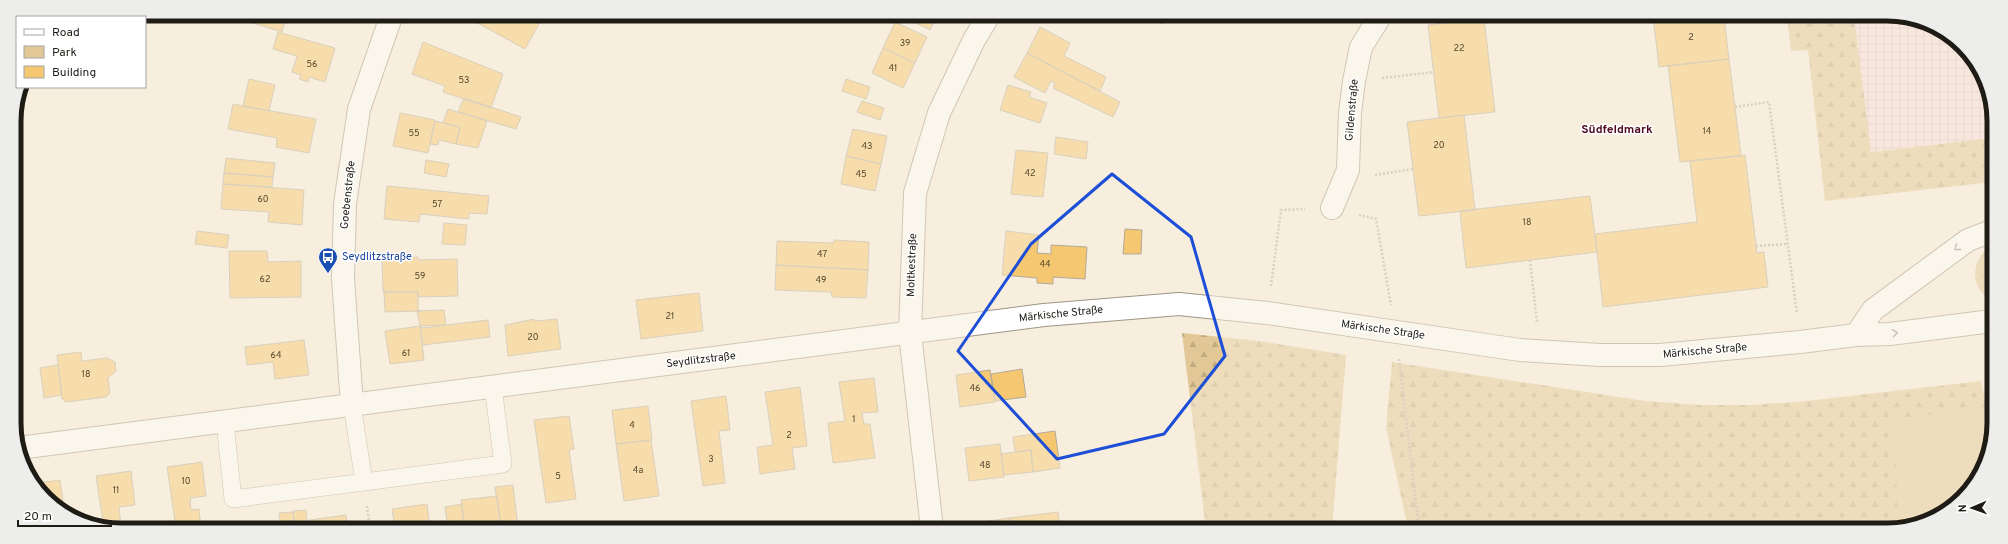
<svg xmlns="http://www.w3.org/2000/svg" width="2008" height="544" viewBox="0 0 2008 544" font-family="Overpass,sans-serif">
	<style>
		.industrial { fill: url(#industrial-grid) }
		.grass { fill: url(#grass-tufts) }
		.forest { fill: url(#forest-firs) }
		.park { fill: #e2c896 }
		.building { fill: #f4c770; stroke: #b3aa9a }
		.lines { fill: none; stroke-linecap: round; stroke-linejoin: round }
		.service-casing { stroke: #9e9585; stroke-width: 18 }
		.minor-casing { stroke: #9e9585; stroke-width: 24 }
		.path { stroke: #b3ac9e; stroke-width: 2.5; stroke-dasharray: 2 2; stroke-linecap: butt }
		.service { stroke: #fff; stroke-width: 17 }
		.minor { stroke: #fff; stroke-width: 22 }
		.oneway { stroke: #9a9996 }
		.marked { fill: none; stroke: #1d4ed8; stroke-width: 3; stroke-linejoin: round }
		.labels { text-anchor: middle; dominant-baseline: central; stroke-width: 3; stroke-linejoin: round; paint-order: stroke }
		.number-label { font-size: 9px; fill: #54472c }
		.street-label { font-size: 11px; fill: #1f1c16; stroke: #fff }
		.transit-label { font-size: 11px; fill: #164399; stroke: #fff; text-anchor: start }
		.neighbourhood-label { font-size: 12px; font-weight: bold; fill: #500b21; stroke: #fff }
		.rim { fill: none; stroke: #1f1c16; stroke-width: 5 }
	</style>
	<defs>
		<pattern id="industrial-grid" width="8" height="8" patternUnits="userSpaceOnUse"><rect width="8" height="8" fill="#f9dee0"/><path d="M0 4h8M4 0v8" fill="none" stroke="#d5bebf"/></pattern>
		<pattern id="grass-tufts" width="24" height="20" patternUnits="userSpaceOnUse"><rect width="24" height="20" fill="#e2c896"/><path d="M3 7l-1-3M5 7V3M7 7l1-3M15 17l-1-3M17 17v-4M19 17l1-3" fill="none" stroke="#c1ab81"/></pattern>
		<pattern id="forest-firs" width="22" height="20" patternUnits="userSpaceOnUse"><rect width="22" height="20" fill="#e2c896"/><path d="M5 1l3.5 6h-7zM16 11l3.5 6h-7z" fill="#c1ab81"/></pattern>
	</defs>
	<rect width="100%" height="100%" fill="#f8eedd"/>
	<path class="industrial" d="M1854 16H1908L1963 46 1992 101V138L1870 152Z"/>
	<path class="grass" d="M1992 246V300C1968 289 1971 257 1992 246Z"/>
	<path class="forest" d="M1787 16H1854L1871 152 1992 138V182L1825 201 1808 50 1791 51Z
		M1182 333 1259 341 1346 355 1332 529H1206Z
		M1392 362 1645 401 1702 405H1750L1797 402 1981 381 1987 408 1992 407V444L1979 477 1899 527H1906L1893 530 1408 529 1386 427Z"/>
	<path class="park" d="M1992 407C1992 419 1994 433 1992 444 1983 488 1942 525 1898 527L1894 419Z"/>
	<path class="building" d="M256 14H287L282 32 253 23Z
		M456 14H522L539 24 525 49 472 20 470 22Z
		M904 15H937L930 30 903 17Z
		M1151 15H1168L1161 24Z
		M1653 16H1724L1729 59 1659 67Z
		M1484 18 1495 112 1439 118 1428 25Z
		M895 22 927 37 915 63 883 48Z
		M1040 27 1070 43 1064 56 1106 77 1100 91 1027 53Z
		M278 32 335 48 325 82 309 77 308 82 299 79 301 75 292 72 297 56 273 49Z
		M423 42 503 74 491 108 443 92 445 86 412 74Z
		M883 48 915 63 903 88 872 73Z
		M1027 53 1120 102 1113 117 1053 88 1055 83 1051 81 1045 93 1014 77Z
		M1729 59 1741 156 1680 162 1668 66Z
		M249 79 275 85 269 111 243 106Z
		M846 79 870 87 866 99 842 91Z
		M1008 85 1031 92 1029 97 1047 103 1040 123 1000 110Z
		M464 98 521 117 516 129 458 112Z
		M862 101 884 108 880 120 857 112Z
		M233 104 316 119 309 153 276 147 277 138 228 129Z
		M448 109 487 121 478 148 456 144 460 127 443 123Z
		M400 113 435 120 428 153 393 146Z
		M1464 115 1475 210 1419 216 1407 122Z
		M435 121 460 127 456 144 439 140 438 145 430 144Z
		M853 129 887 136 881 164 846 156Z
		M1056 137 1088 142 1086 159 1054 154Z
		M1016 150 1048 153 1043 197 1011 194Z
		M1745 155 1757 253 1764 252 1768 287 1603 307 1595 234 1697 222 1690 161Z
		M846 156 881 164 875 191 841 184Z
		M226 158 275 163 273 177 224 173Z
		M426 160 449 164 446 177 424 173Z
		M224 173 273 177 272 187 223 184Z
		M223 184 304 190 302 225 268 222 269 212 221 209Z
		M387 186 489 196 487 214 469 213V219L420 214 419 222 384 219Z
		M1590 196 1597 252 1466 268 1460 211Z
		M444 223 467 225 465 245 442 244Z
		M1125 229 1142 230 1141 254H1123Z
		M197 231 229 235 227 248 195 244Z
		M1006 231 1039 235 1037 253 1051 254V245L1087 247 1085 279 1053 277V284L1037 283V278L1002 275Z
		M834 240 869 242 868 270 776 265 777 241 833 243Z
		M229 251H267L268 262 301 261V297L230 298Z
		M418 257V260L457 259 458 296 418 297V292H383L382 258Z
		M776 265 868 270 866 298 832 297 831 292 775 290Z
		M384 292H418V310L421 311 385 312Z
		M699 293 703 331 641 339 636 300Z
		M444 310 446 325 420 326 417 311Z
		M534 319 535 321 557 319 561 349 508 356 505 325Z
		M488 320 490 337 423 345 420 326 422 328Z
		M420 326 424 360 390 364 385 331Z
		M304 340 309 375 275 379 273 362 247 365 245 347Z
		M81 352 82 361 107 358 115 362 116 371 108 378 110 393 106 397 66 402 62 399 57 355Z
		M58 365 62 395 44 398 40 368Z
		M1022 369 1026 397 995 401 991 374Z
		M990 370 995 402 960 407 956 375Z
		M874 378 878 412 862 413 864 424H870L875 458 833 463 828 423 845 421 839 382Z
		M800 387 807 446 792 448 795 469 760 474 757 447 773 445 765 392Z
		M726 396 730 430 719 431 725 483 703 486 691 401Z
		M648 406 652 440 616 444 612 410Z
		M569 416 574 449 569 450 576 499 546 503 534 420Z
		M1055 431 1060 468 1033 472 1031 450 1015 452 1013 437Z
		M651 440 659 496 624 501 616 444Z
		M1000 444 1004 477 969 481 965 448Z
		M1031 450 1033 472 1004 475 1001 454Z
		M202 462 206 496 190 498 191 510 199 509 201 528H176L167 467Z
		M131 471 135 505 119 507 121 528H104L96 476Z
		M60 480 64 508 46 499 37 483Z
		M513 485 518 527 501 528 495 487Z
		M497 496 501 528H465L461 500Z
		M427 504 430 528H395L392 509Z
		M462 504 465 528H448L445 507Z
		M306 510 308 528H295L293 511Z
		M293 512 295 528H281L279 513Z
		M1058 512 1060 529H1011L1009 518Z
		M346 515 347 528H312L310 520Z
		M1009 518 1011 529H975V523Z
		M280 523 281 528H251V526Z"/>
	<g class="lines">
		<defs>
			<path id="service" d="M352 405 364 482
				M225 423 233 499 503 464 493 387"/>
			<path id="minor" d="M1332 208 1348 170 1350 113 1354 81 1361 47 1381 15
				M1856 335 1873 310 1968 240 1992 231
				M352 405 343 279 345 204 359 109 392 14
				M19 448 1044 315 1179 304 1267 313 1520 350 1600 355H1660L1800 342 1856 335 1890 334 1992 321
				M932 529 910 333 915 193 939 113 974 40 989 15"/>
		</defs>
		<use href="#service" class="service-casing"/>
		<use href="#minor" class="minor-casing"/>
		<path class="path" d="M341 14 360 23
			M1382 78 1434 72
			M1735 107 1769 102 1797 314
			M1375 175 1413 169
			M1359 215 1376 219 1391 305
			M1756 246 1787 244
			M1530 260 1537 323
			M1271 286 1281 210 1305 209
			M1399 359 1419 529
			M367 506 370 528"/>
		<use href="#service" class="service"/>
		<use href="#minor" class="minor"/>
	</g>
	<defs><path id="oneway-chevron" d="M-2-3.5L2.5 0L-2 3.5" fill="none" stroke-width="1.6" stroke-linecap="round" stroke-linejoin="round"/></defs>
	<g class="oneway">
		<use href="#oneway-chevron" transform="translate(1957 248) rotate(144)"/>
		<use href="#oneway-chevron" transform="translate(1895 333) rotate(-6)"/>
	</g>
	<path d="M0 0H2008V544H0ZM1112 174 1191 237 1225 356 1164 434 1057 459 958 351 1031 244Z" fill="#f8eedd" fill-opacity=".55" fill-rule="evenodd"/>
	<path class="marked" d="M1112 174 1191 237 1225 356 1164 434 1057 459 958 351 1031 244Z"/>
	<defs>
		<symbol id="bus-pin" viewBox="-11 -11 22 30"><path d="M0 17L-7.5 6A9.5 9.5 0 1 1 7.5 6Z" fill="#1a4fb4" stroke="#fff"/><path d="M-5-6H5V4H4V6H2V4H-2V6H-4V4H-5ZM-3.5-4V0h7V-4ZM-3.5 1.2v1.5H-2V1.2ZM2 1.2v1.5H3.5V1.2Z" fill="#fff"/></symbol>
	</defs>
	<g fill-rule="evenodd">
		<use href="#bus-pin" x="317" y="246" width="22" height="30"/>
	</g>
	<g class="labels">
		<g class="number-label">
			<text x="1691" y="37">2</text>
			<text x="905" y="43">39</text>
			<text x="1459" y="48">22</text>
			<text x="312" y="64">56</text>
			<text x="893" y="68">41</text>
			<text x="464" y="80">53</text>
			<text x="1707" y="131">14</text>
			<text x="414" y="133">55</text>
			<text x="1439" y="145">20</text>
			<text x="867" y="146">43</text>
			<text x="1030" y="173">42</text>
			<text x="861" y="174">45</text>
			<text x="263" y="199">60</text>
			<text x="437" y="204">57</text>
			<text x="1527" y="222">18</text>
			<text x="822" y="254">47</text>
			<text x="1045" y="264">44</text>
			<text x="420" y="276">59</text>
			<text x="265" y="279">62</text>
			<text x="821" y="280">49</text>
			<text x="670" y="316">21</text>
			<text x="533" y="337">20</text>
			<text x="406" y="353">61</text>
			<text x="276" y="355">64</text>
			<text x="86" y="374">18</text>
			<text x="975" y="388">46</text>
			<text x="854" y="419">1</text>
			<text x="632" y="425">4</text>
			<text x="789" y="435">2</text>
			<text x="711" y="459">3</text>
			<text x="985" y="465">48</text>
			<text x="638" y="470">4a</text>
			<text x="558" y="476">5</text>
			<text x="186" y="481">10</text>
			<text x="116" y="490">11</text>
		</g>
		<g class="street-label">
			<text transform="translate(1352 110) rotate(-85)">Gildenstraße</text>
			<text transform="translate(348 195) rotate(-84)">Goebenstraße</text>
			<text transform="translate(912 265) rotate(-88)">Moltkestraße</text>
			<text transform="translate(1061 314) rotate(-6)">Märkische Straße</text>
			<text transform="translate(1383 330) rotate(8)">Märkische Straße</text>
			<text transform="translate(1705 351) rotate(-5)">Märkische Straße</text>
			<text transform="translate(701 360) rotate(-7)">Seydlitzstraße</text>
		</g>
		<g class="transit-label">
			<text x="342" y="257">Seydlitzstraße</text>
		</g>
		<g class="neighbourhood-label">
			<text x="1617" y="130">Südfeldmark</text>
		</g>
	</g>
	<path d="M0 0H2008V544H0ZM121 21H1887A100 100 0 0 1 1987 121V423A100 100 0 0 1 1887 523H121A100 100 0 0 1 21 423V121A100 100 0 0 1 121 21Z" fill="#ededec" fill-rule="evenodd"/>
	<path class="rim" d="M121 21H1887A100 100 0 0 1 1987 121V423A100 100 0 0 1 1887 523H121A100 100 0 0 1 21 423V121A100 100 0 0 1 121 21Z"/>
	<rect x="16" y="16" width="130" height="72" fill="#ffffff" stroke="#a5a4a2"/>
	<rect x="24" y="29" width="20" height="6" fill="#ffffff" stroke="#a5a4a2"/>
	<text x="52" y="36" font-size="12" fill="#1f1c16">Road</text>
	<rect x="24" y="46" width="20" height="12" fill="#e2c896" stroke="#a5a4a2"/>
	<text x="52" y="56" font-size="12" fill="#1f1c16">Park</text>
	<rect x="24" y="66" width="20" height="12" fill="#f4c770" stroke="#a5a4a2"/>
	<text x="52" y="76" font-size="12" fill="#1f1c16">Building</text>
	<g transform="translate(1972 508) rotate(268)" stroke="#ffffff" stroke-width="3" paint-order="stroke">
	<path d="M0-3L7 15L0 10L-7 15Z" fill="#1f1c16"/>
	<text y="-6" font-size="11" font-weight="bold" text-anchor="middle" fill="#1f1c16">N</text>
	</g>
	<path d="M18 520v6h93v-6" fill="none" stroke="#1f1c16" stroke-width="2"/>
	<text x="24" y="520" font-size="12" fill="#1f1c16" stroke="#ffffff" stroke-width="3" paint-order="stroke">20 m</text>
</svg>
